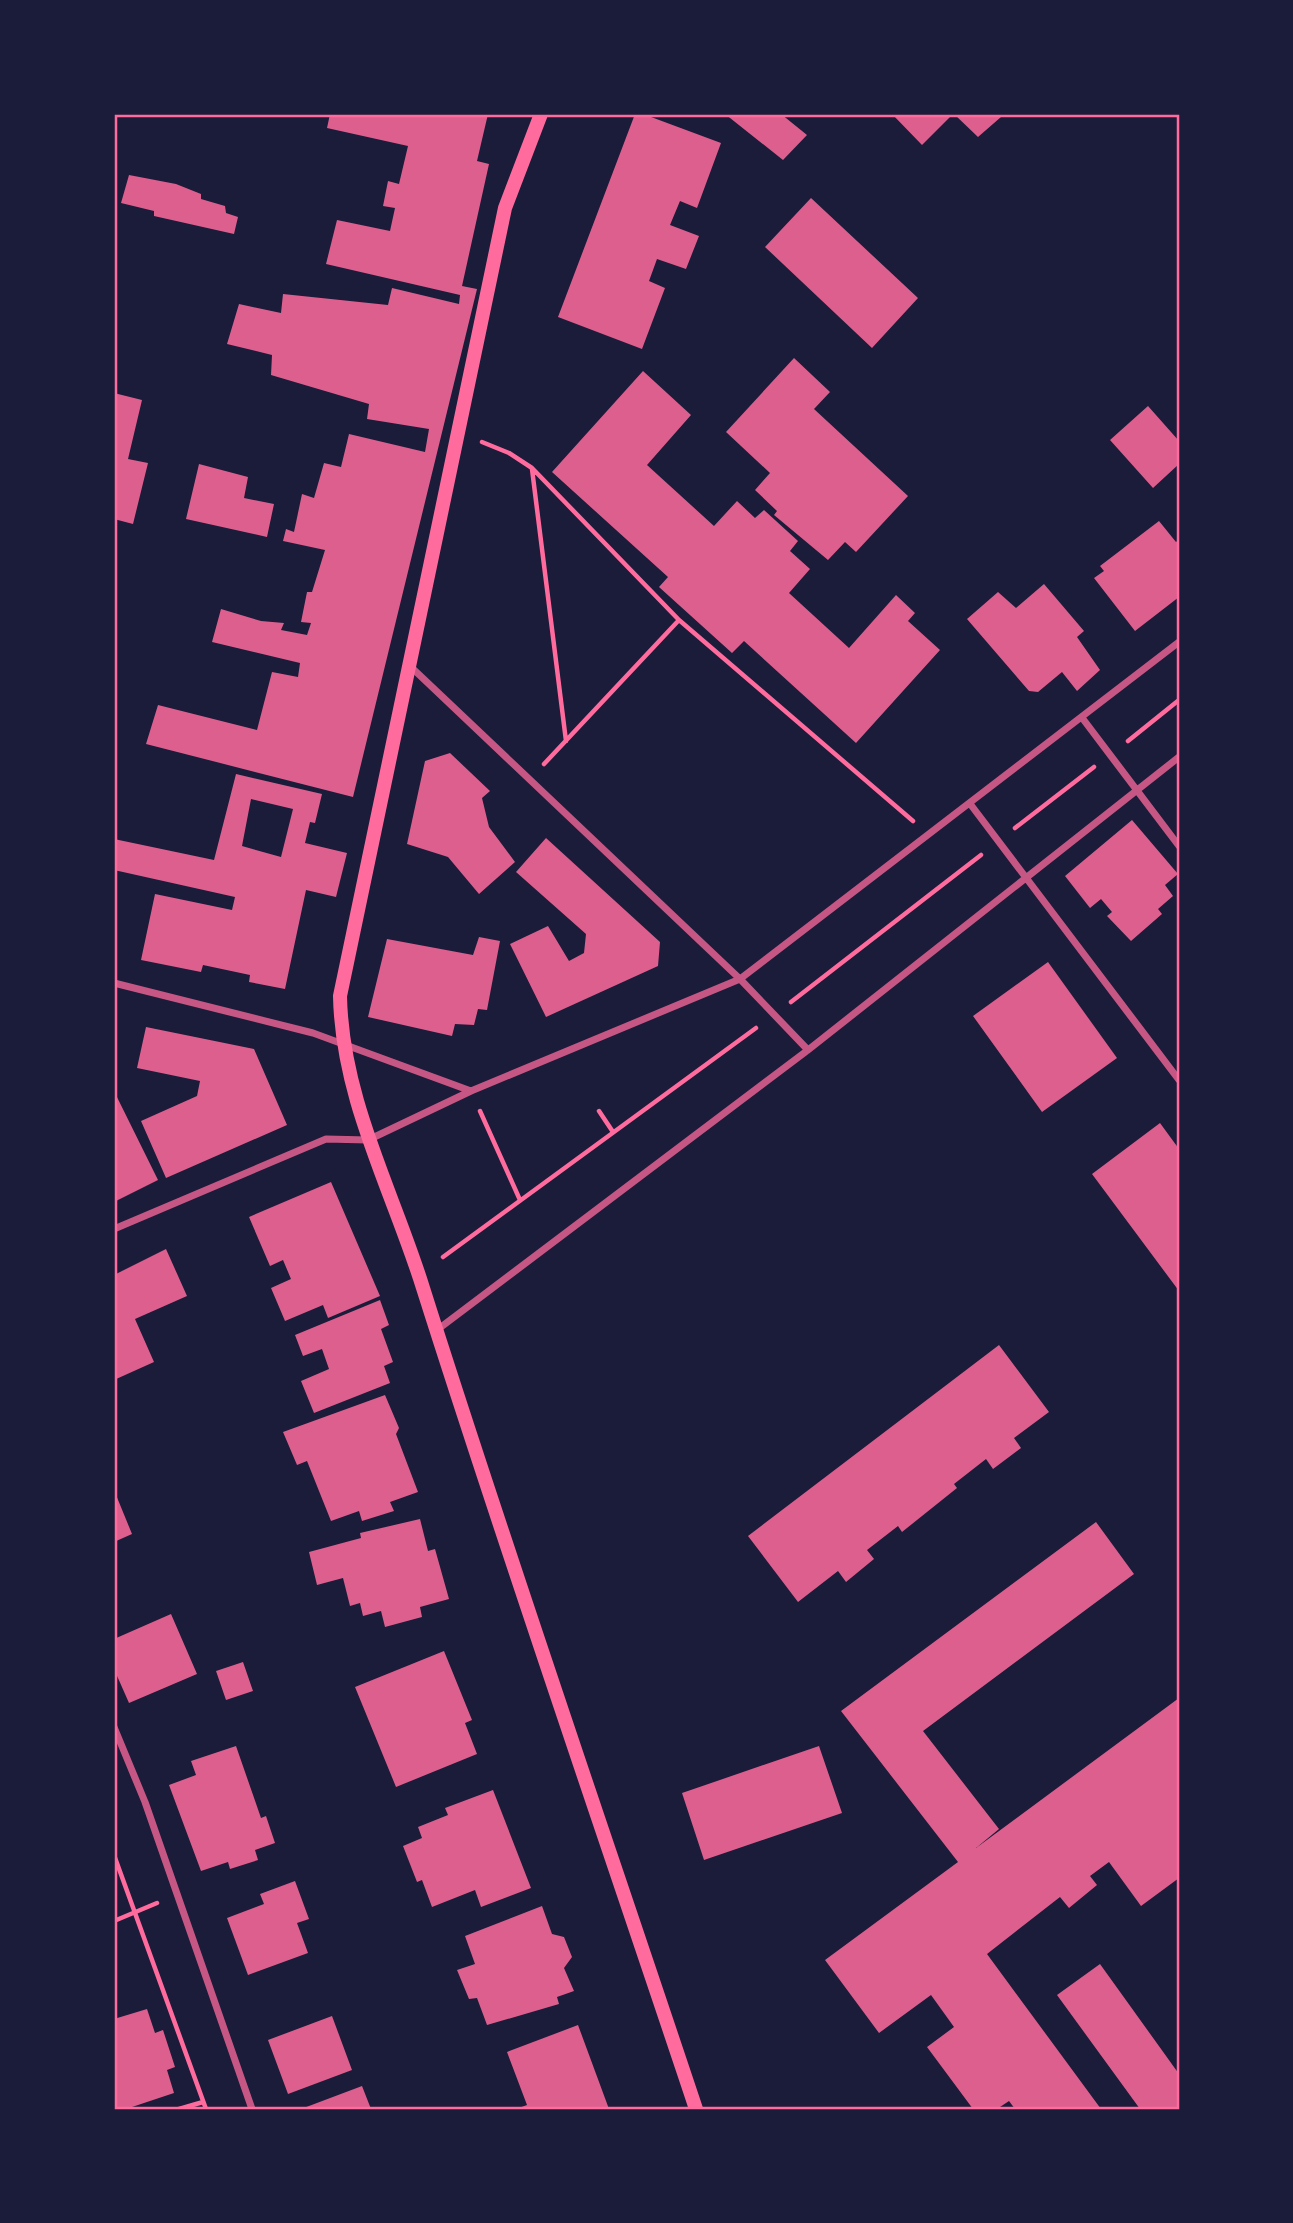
<svg xmlns="http://www.w3.org/2000/svg" width="1293" height="2223" viewBox="0 0 1293 2223" font-family="Commissioner,sans-serif">
	<style>
		.building { fill: #dd5f8e; fill-rule: evenodd }
		.lines { fill: none; stroke-linecap: round; stroke-linejoin: round }
		.path { stroke: #ff6b9d; stroke-width: 4.5 }
		.minor { stroke: #c65784; stroke-width: 7 }
		.secondary { stroke: #ff6b9d; stroke-width: 14 }
		.neatline { fill: none; stroke: #ff6b9d; stroke-width: 2.5 }
	</style>
	<rect width="100%" height="100%" fill="#1b1b3a"/>
	<path class="building" d="M330 114H488L477 161 489 164 462 286 477 289 353 797 146 744 158 705 257 730 272 672 298 677 300 663 212 642 221 609 261 621 284 623 281 630 307 635 311 623 301 622 307 592H312L325 550 283 541 286 529 294 532 302 494 314 498 324 463 341 467 349 434 425 452 429 429 367 419 369 404 271 375 272 355 227 344 239 304 281 313 283 294 388 305 392 288 459 304 460 295 326 264 337 220 390 231 395 208 383 206 388 181 399 184 408 146 327 128Z
		M635 114H643L721 143 697 208 680 201 670 225 699 236 686 269 657 259 649 281 665 288 642 349 558 317Z
		M725 114H781L807 135 783 160Z
		M892 114H953L922 145Z
		M954 114H997L1001 117 978 137Z
		M129 175 176 184 201 194V199L225 206 226 213 238 217 234 234 154 216V211L121 203Z
		M811 198 918 298 872 348 765 247Z
		M794 358 830 392 814 409 908 496 856 552 845 542 828 560 774 515 777 511 755 490 770 473 726 432Z
		M643 371 691 415 647 465 714 526 737 501 755 518 764 510 798 541 790 551 810 569 789 593 849 648 896 595 915 613 908 621 940 650 856 743 744 641 732 653 659 587 668 577 552 472Z
		M114 393 142 400 128 459 148 463 133 524 114 519Z
		M1148 406 1179 441V464L1153 488 1110 440Z
		M199 464 248 477 244 498 274 504 267 537 186 519Z
		M1159 521 1176 542 1179 540V597L1135 631 1094 578 1104 571 1100 566Z
		M1044 584 1084 631 1077 637 1100 670 1077 691 1062 672 1038 692 1029 691 967 619 998 592 1016 608Z
		M450 753 490 791 482 798 489 827 515 862 479 894 448 857 407 844 425 761Z
		M236 774 322 794 315 823 310 822 305 843 347 853 336 897 306 890 285 989 249 982 250 975 203 965 201 972 141 960 155 894 232 910 235 897 114 870V839L214 860ZM251 799 293 809 281 857 242 846Z
		M1132 820 1178 874 1165 885 1173 896 1158 909 1162 914 1131 941 1107 916 1112 912 1101 899 1090 908 1065 876Z
		M546 838 660 942 658 966 546 1017 510 944 548 926 569 961 584 953 586 934 516 872Z
		M479 937 500 941 487 1010 478 1009 474 1025 455 1024 452 1036 368 1017 387 939 473 955Z
		M1048 962 1117 1058 1042 1112 973 1016Z
		M146 1027 254 1049 287 1125 166 1178 141 1121 197 1096 200 1081 137 1068Z
		M114 1091 158 1180 114 1202Z
		M1160 1123 1179 1149V1291L1092 1174Z
		M331 1182 380 1296 328 1318 323 1305 285 1321 271 1288 291 1279 283 1260 270 1266 249 1217Z
		M166 1249 187 1296 135 1319 154 1362 114 1380V1275Z
		M380 1300 389 1325 381 1329 393 1362 384 1366 390 1383 314 1413 301 1381 329 1369 322 1349 303 1356 295 1335Z
		M999 1345 1049 1412 1014 1438 1021 1448 993 1469 986 1459 954 1484 957 1488 902 1532 898 1526 867 1550 874 1559 846 1582 838 1571 798 1602 748 1536Z
		M385 1395 399 1428 396 1434 418 1492 390 1502 394 1511 362 1521 359 1511 331 1521 307 1461 297 1465 283 1432Z
		M114 1490 132 1534 114 1542Z
		M420 1519 428 1551 435 1549 449 1599 420 1607 422 1617 385 1627 381 1611 363 1616 360 1603 350 1606 343 1578 317 1585 309 1552 361 1538 360 1533Z
		M1096 1522 1134 1574 923 1731 999 1829 976 1848 1179 1698V1878L1141 1906 1109 1862 1090 1876 1097 1885 1069 1908 1060 1897 987 1954 1101 2109H1015L1009 2101 997 2109H973L927 2047 954 2027 931 1995 879 2033 825 1960 958 1862 841 1711Z
		M171 1614 197 1674 129 1703 114 1669V1639Z
		M444 1651 472 1720 465 1723 477 1754 396 1787 355 1687Z
		M243 1662 253 1691 226 1700 216 1671Z
		M236 1746 261 1818 266 1816 275 1843 255 1850 258 1860 230 1869 228 1862 201 1871 169 1785 196 1775 191 1761Z
		M819 1746 842 1813 704 1860 682 1793Z
		M493 1790 531 1888 481 1907 475 1890 432 1907 422 1880 417 1882 403 1846 422 1838 418 1827 448 1815 445 1808Z
		M295 1881 309 1919 297 1923 308 1953 248 1975 227 1918 264 1904 260 1894Z
		M542 1906 552 1934 564 1937 572 1957 564 1968 574 1991 557 1997 559 2004 487 2025 477 1998 469 1999 457 1970 475 1964 465 1936Z
		M1100 1964 1179 2074 1178 2109H1140L1057 1995Z
		M147 2009 155 2033 163 2030 175 2067 167 2070 174 2093 126 2109H114V2019Z
		M332 2016 352 2070 288 2094 268 2040Z
		M578 2025 609 2109H516L527 2105 507 2052Z
		M362 2086 371 2109H301Z"/>
	<g class="lines">
		<path class="path" d="M482 442 509 453 532 468 679 620
			M532 469 566 741
			M1128 741 1179 700
			M544 764 679 620 913 821
			M1015 828 1094 767
			M791 1002 981 855
			M480 1111 520 1200
			M599 1111 613 1132
			M443 1257 756 1028
			M114 1855 206 2109
			M114 1921 157 1903
			M179 2109 203 2102"/>
		<path class="minor" d="M411 667 740 979 808 1050
			M1083 719 1179 846
			M971 805 1179 1080
			M114 983 313 1033 471 1091
			M114 1229 326 1139 368 1140 471 1091 740 979 1179 642
			M437 1330 808 1050 1179 757
			M114 1727 145 1802 252 2109"/>
		<path class="secondary" d="M541 114 505 208 340 996C342 1100 393 1191 423 1288 510 1563 605 1836 696 2109"/>
	</g>
	<rect width="1293" height="2223" fill="none" stroke="#1b1b3a" stroke-width="231"/>
	<rect x="116" y="116" width="1062" height="1992" class="neatline"/>
</svg>
